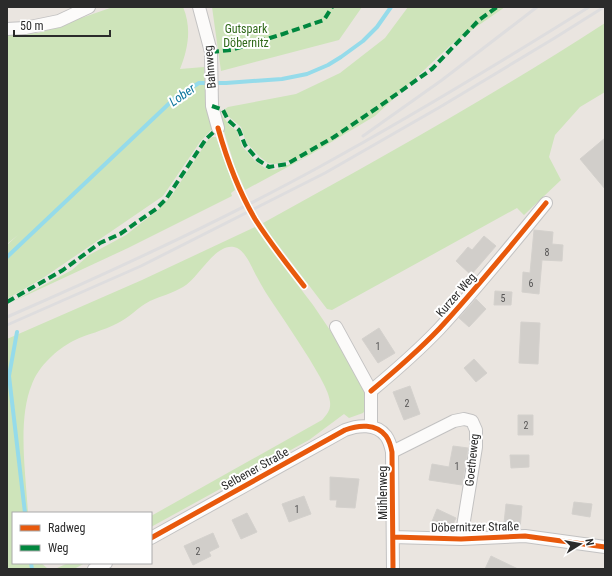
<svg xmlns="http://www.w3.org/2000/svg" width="612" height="576" viewBox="0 0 612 576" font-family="'Roboto Condensed',sans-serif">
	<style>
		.green { fill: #cee4ba }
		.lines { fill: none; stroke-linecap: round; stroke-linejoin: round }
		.stream { stroke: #95dbea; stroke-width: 4 }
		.building { fill: #d1ceca; stroke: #d4d1cd }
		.minor-casing { stroke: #c3c2c2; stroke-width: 14 }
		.minor { stroke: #fcfbfa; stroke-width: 12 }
		.rail { stroke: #deddde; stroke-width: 3 }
		.quiet { stroke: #00873e; stroke-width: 4; stroke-dasharray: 8 4; stroke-linecap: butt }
		.cycleway-casing { stroke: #fff; stroke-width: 8 }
		.cycleway { stroke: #e8590c; stroke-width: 5 }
		.labels { text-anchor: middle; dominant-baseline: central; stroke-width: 4; stroke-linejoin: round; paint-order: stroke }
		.number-label { font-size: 10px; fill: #555454 }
		.park-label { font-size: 12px; fill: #30691a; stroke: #fff }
		.street-label { font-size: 12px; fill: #2b2b2b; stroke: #fff }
		.water-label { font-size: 13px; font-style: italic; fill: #0d769d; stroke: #fff }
	</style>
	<rect width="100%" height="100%" fill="#eae5e0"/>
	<path class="green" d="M113 7H183C192 28 188 49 180 69L204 67 207 109 212 123 211 130 200 142 163 196 43 278 7 299V245L18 235 7 244V35L38 33Z
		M212 7H362L339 40 221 71Z
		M408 7H505L453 43 375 116 308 156 245 190 235 167 218 112 220 113 230 126 237 131 242 146 255 161 265 168 274 170 283 167 306 157 275 164 268 163 260 157 246 142 241 127 228 116 225 109 228 107 296 94 340 73 385 38Z
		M605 23V92L580 107 555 135 549 157 561 180 524 215 517 208 332 310 327 309 272 237 263 223C379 159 494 95 605 23Z
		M212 137H216L235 190 231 193 232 196 128 248 12 302 72 270 89 255 126 235 159 209 172 195 208 140Z
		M255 227 274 254 313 305 336 339 368 395 367 408 363 413 349 418 344 414 309 440 151 527V516L322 420C327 414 331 410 330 402 329 393 324 385 320 377 306 352 290 329 274 305 268 296 262 287 257 277 252 268 245 249 234 247 215 243 198 279 183 287 173 293 161 296 150 301 138 307 129 318 118 323 103 331 87 334 73 341 56 350 39 366 32 384 17 420 26 475 28 513H13V563H41L47 568 51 569H7V339L142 280Z
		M68 563H85L74 569H55Z"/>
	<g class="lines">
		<path class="stream" d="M7 257 176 97 199 83H226L282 79 307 74 328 65 341 57 363 41 377 27 391 7
			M17 332 9 376 25 513
			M31 563 32 569"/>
	</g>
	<path class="building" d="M605 138V189L580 159Z
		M534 230 553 232 552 244 563 245 562 261 542 260 539 294 522 292 523 272 530 273Z
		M484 236 496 246 471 275 456 261 468 247 472 250Z
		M495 291 512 292 511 305H494Z
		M476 299 486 309 469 327 459 318Z
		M521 322 540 323 538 364 519 363Z
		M379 328 395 353 378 363 362 339Z
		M474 359 487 373 476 382 464 368Z
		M410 386 420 414 404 420 393 392Z
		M518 415H533V435H518Z
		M453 446 468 448 462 485 429 480 432 464 449 467Z
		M510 455H529V467L511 468Z
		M330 477 359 479 355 508 336 507 337 500H330Z
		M304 496 311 514 289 522 282 504Z
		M574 502 592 504 590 517 572 514Z
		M506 504 522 506 520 529 509 528V524L504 523Z
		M437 509 456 518 450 531 431 524Z
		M247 513 257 532 241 539 232 520Z
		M213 533 219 547 209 552 211 556 193 565 184 546Z
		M491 556 518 569H485Z"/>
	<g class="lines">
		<defs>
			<path id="minor" d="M199 7 211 52 212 106 218 128
				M7 29 25 28 59 21 89 7
				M336 327 371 391V427
				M371 391C395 371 418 351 439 329 476 289 511 246 546 203
				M392 452 454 421 464 419 472 421 476 430V447L461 539
				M393 537 461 539 525 536 605 547
				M151 538 345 430C358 425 376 423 386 436 389 440 391 447 392 452L393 569
				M94 569 106 563"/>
		</defs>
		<use href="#minor" class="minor-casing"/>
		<use href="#minor" class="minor"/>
		<path class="rail" d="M363 136 442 80 537 7
			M7 317C113 271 219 222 321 166 412 116 501 62 589 7
			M7 325 141 266 325 173 440 107 553 39 604 7"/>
		<path class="quiet" d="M211 52 231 50 283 34 324 20 332 7
			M212 106 223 110 228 120 239 130 245 145 258 160 269 167 287 164 334 137 377 108 432 69 479 20 497 7
			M7 302 63 270 100 243 120 234 156 209 166 199 206 139 218 128"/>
		<defs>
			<path id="cycleway" d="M218 128C227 160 238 190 255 219 270 243 287 264 304 286
				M371 391C395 371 418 351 439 329 476 289 511 246 546 203
				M393 537 461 539 525 536 605 547
				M151 538 345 430C358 425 376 423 386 436 389 440 391 447 392 452L393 569"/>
		</defs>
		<use href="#cycleway" class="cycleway-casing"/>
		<use href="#cycleway" class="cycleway"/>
	</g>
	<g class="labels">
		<g class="number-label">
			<text x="547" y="252">8</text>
			<text x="531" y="283">6</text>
			<text x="503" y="298">5</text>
			<text x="378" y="346">1</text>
			<text x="407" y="403">2</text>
			<text x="526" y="425">2</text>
			<text x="457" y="466">1</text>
			<text x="297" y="509">1</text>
			<text x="198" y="551">2</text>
		</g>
		<g class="park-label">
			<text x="246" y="29">Gutspark<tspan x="246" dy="14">Döbernitz</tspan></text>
		</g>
		<g class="street-label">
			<text transform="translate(210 67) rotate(-95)">Bahnweg</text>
			<text transform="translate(456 295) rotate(-49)">Kurzer Weg</text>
			<text transform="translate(472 460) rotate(-84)">Goetheweg</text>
			<text transform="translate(255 469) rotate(-29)">Selbener Straße</text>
			<text transform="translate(383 493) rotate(-90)">Mühlenweg</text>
			<text transform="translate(475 527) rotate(-1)">Döbernitzer Straße</text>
		</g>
		<g class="water-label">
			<text transform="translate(182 95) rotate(-35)">Lober</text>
		</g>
	</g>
	<rect width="612" height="576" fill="none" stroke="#2b2b2b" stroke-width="16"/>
	<rect x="12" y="512" width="140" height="52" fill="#ffffff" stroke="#aaaaaa"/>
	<rect x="20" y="525" width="20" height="6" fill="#e8590c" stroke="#aaaaaa"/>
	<text x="48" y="532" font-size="12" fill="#2b2b2b">Radweg</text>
	<rect x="20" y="545" width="20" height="6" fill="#00873e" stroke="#aaaaaa"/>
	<text x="48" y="552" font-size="12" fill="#2b2b2b">Weg</text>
	<g transform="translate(580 544) rotate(79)" stroke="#ffffff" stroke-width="3" paint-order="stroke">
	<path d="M0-3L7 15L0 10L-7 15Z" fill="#2b2b2b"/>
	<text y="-6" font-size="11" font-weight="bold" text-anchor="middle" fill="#2b2b2b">N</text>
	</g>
	<path d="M14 30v6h96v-6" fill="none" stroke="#2b2b2b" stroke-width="2"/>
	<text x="20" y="30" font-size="12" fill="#2b2b2b" stroke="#ffffff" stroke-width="3" paint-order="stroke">50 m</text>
</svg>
